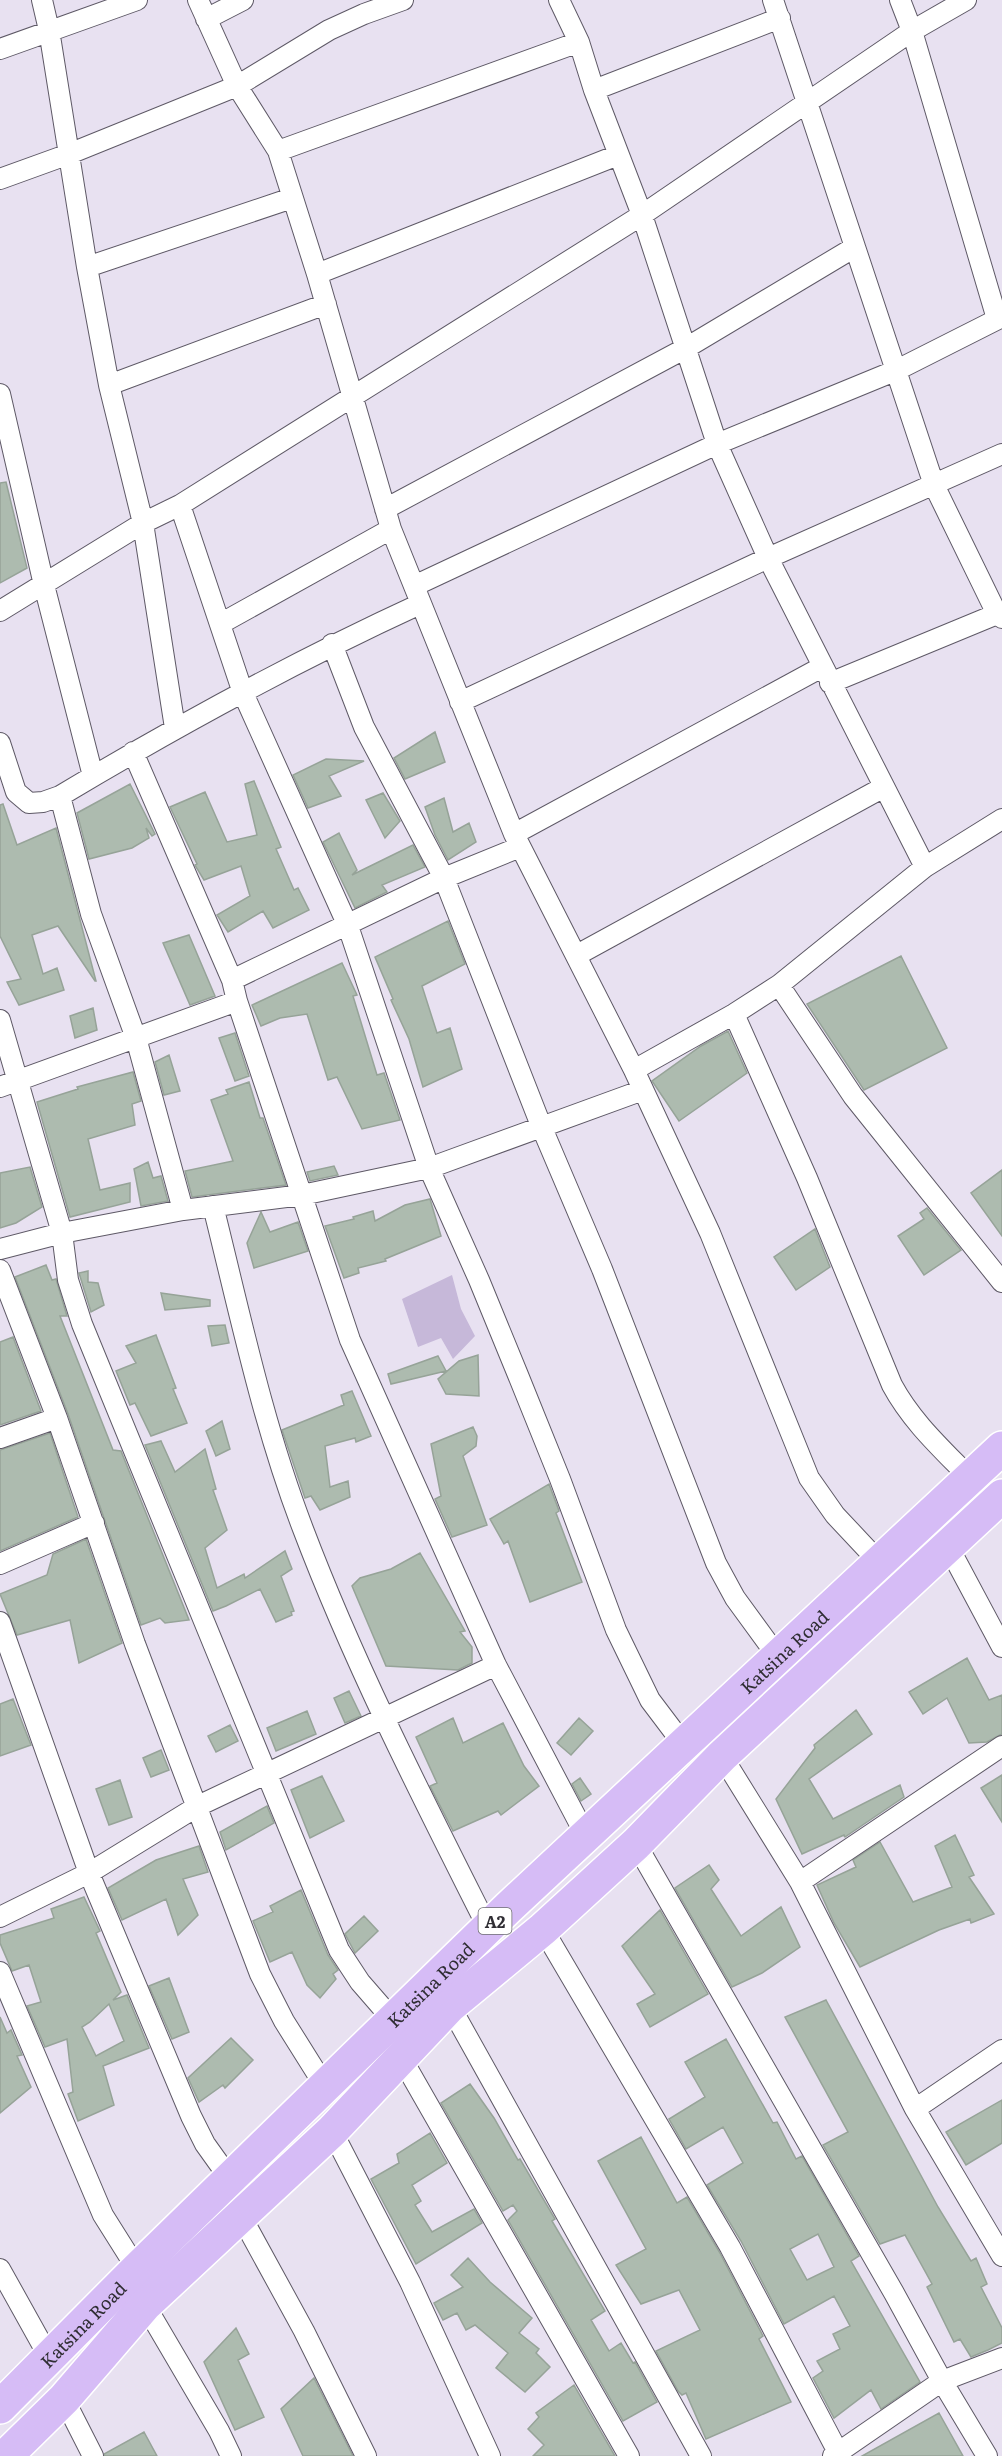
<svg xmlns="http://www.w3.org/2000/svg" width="1002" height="2456" viewBox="0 0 1002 2456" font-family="Literata,serif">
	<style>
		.green { fill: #c6b8d9 }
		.building { fill: #adbbaf; stroke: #96a398; stroke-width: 1.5; fill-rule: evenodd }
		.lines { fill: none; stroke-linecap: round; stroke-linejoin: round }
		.minor-casing { stroke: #5e5966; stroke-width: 22 }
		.trunk-casing { stroke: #fff; stroke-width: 36 }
		.minor { stroke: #fff; stroke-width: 20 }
		.trunk { stroke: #d6bcf6; stroke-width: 33 }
		.labels { text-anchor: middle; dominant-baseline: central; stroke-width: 4.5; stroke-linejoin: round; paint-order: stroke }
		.shield { fill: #fff; stroke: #6e6d71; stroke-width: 1.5 }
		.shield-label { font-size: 16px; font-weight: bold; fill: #302e34 }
		.street-label { font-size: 18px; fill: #302e34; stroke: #fff }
	</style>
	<rect width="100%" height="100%" fill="#e8e1f1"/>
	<path class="green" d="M452 1275 461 1309 475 1336 453 1359 441 1338 418 1347 402 1299Z"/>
	<path class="building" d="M6 482 27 568 0 583V483Z
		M435 732 445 762 405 779 394 758Z
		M326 759 364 761 329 776 341 796 308 808 293 775Z
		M254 781 281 847 276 849 294 890 298 888 309 910 273 928 263 911 228 932 217 915 250 896 241 866 204 880 196 867 195 865 197 864 170 807 205 792 227 842 257 835 245 784Z
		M130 784 155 834 152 836 146 828 149 838 132 848 89 859 77 813Z
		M383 793 400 821 385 838 366 800Z
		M444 798 453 832 469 823 476 842 448 860 435 835 425 807Z
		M3 804 17 845 56 828 96 981H95L58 926 32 935 43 974 57 968 64 990 19 1005 7 982 21 979 0 936V805Z
		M339 833 357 870 352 875 413 845 425 867 382 885 387 892 355 908 323 842Z
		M448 921 465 964 422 986 437 1033 450 1028 462 1069 423 1087 409 1039 391 1000 393 999 375 957Z
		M189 935 215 996 190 1005 163 943Z
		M901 956 947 1048 864 1090 807 1004Z
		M342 963 357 995 353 996 377 1075 384 1073 400 1120 362 1129 337 1077 328 1080 307 1014 280 1018 261 1026 252 1005Z
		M93 1008 97 1030 75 1038 70 1016Z
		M728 1031 747 1073 679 1121 652 1081 701 1046Z
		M235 1033 249 1076 235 1081 219 1038Z
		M169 1055 180 1091 164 1095 155 1062Z
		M133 1072 141 1101 132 1104 135 1125 88 1139 100 1190 130 1183V1202L70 1217 37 1102 78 1089 77 1087Z
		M249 1082 260 1118H263L286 1185 192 1197 185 1171 233 1161 211 1100 228 1094 226 1090Z
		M148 1162 153 1178 161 1176 168 1201 141 1206 134 1169Z
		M334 1166 338 1175 310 1181 307 1172Z
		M30 1167 42 1207 16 1223 0 1228V1173Z
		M1002 1170V1236L971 1193Z
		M430 1199 441 1236 385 1259 386 1261 358 1268 359 1273 344 1278 325 1226 354 1219 353 1217 373 1211 375 1221 405 1205Z
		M927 1208 961 1250 924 1275 898 1236 924 1219 920 1213Z
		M261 1212 270 1232 298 1222 308 1251 254 1268 247 1243Z
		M815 1229 830 1267 796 1290 774 1257Z
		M46 1265 52 1280 56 1279 67 1316H60L113 1450 121 1451 189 1620 165 1623 160 1618 141 1625 68 1414 15 1277Z
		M88 1271V1282L98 1283 104 1305 91 1312 79 1273Z
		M161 1293 210 1300V1306L165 1310Z
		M225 1325 229 1343 212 1346 208 1326Z
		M156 1335 176 1388 173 1389 187 1423 151 1436 135 1403 130 1405 116 1371 136 1363 126 1346Z
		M13 1337 41 1411 0 1425V1342Z
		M478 1355 479 1396 446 1394 438 1379 459 1361Z
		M438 1356 446 1371 391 1384 388 1374Z
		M352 1391 371 1436 356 1442 355 1438 325 1446 330 1487 348 1481 350 1497 320 1510 311 1496 305 1498 282 1430 344 1405 341 1395Z
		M222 1421 230 1449 216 1456 206 1431Z
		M473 1427 477 1436 476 1446 463 1456 487 1525 452 1537 435 1499 441 1496 431 1444Z
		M50 1433 78 1517 0 1551V1450Z
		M161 1441 175 1472 205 1449 216 1489 213 1490 227 1530 205 1548 217 1588 244 1574 245 1578 285 1551 292 1569 281 1576 294 1611 291 1612 292 1615 276 1622 260 1589 226 1606 213 1611 145 1445Z
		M549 1484 558 1508 559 1511 556 1513 582 1582 530 1602 508 1541 504 1544 490 1519Z
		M86 1539 122 1643 79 1663 70 1620 17 1635 0 1594 47 1575 53 1554Z
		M420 1553 465 1631 460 1632 472 1647V1663L458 1670 386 1666 352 1586 360 1578 391 1569Z
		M967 1658 989 1700 1002 1695V1734L987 1742 969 1743 947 1698 923 1714 909 1692Z
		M349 1691 361 1716 345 1723 334 1698Z
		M13 1699 31 1745 0 1756V1704Z
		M856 1710 872 1734 809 1779 833 1819 900 1785 904 1797 845 1837 844 1835 802 1854 776 1799 815 1748 814 1745Z
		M307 1711 316 1734 276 1751 267 1728Z
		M453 1718 463 1743 503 1723 524 1766 539 1786 501 1815 498 1811 453 1831 430 1786 437 1783 416 1737Z
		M579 1718 593 1731 571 1755 557 1743Z
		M230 1725 238 1741 216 1752 208 1736Z
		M161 1750 169 1770 151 1777 143 1758Z
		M1002 1775V1822L981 1788Z
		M322 1776 344 1821 310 1838 291 1790Z
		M580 1778 591 1794 581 1801 572 1784Z
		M120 1780 132 1817 109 1825 96 1789Z
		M267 1806 274 1823 226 1850 220 1832Z
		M955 1835 974 1875 969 1877 994 1914 971 1923 970 1919 939 1930 860 1967 834 1923 817 1885 856 1867 853 1860 880 1842 913 1902 952 1887 935 1846Z
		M199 1846 208 1872 183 1879 198 1915 178 1935 166 1899 122 1920 108 1888 156 1860Z
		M709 1865 719 1880 711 1889 741 1936 781 1907 800 1947 762 1973 732 1987 675 1888Z
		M301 1890 328 1955 338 1970 333 1974 336 1979 320 1998 307 1985 292 1952 270 1962 253 1921 273 1912 270 1906Z
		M84 1897 100 1931 96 1933 121 1992 113 2000 127 1995 149 2048 103 2066 114 2105 78 2121 68 2094 73 2092 67 2039 45 2047 27 2006 41 2002 29 1965 12 1971 0 1943V1935L54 1918 51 1909ZM109 2004 124 2041 96 2056 82 2027 90 2022Z
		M660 1910 708 1994 650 2027 637 2004 655 1994 622 1946Z
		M364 1916 378 1931 355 1953 345 1934Z
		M169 1978 189 2032 172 2039 149 1986Z
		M826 2000 938 2207 971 2261 976 2258 987 2284 981 2287 1002 2328V2343L988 2350 971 2357 960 2339 954 2342 927 2287 932 2284 905 2235 880 2244 823 2145 848 2132 785 2017Z
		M0 2017 7 2033 11 2030 22 2055 17 2056 31 2087 0 2113Z
		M231 2038 253 2060 225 2088 223 2085 199 2102 188 2078Z
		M726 2039 773 2123 777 2122 796 2159 802 2156 859 2256 851 2261 920 2382 881 2409 871 2390 834 2418 813 2378 823 2371 817 2361 840 2349 833 2334 850 2326 834 2296 784 2324 741 2241 707 2185 743 2163 723 2127 686 2149 669 2119 705 2097 685 2062ZM818 2234 834 2267 807 2280 790 2249Z
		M470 2084 494 2118 518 2160 520 2159 555 2219 552 2221 605 2311 591 2320 609 2351 621 2343 633 2363 635 2362 657 2402 623 2421 508 2220 517 2211 513 2205 503 2211 441 2103Z
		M1002 2100V2143L966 2165 946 2132Z
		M430 2133 447 2163 412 2185 421 2201 415 2205 432 2232 474 2209 482 2223 416 2264 371 2179 399 2163 397 2154Z
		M641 2137 677 2203 687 2197 720 2253 763 2336 759 2339 791 2402 706 2439 686 2393 682 2395 678 2391 656 2351 700 2330 679 2290 641 2304 616 2265 646 2249 598 2161Z
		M468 2258 490 2282 532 2318 519 2333 539 2349 536 2353 550 2367 525 2392 496 2368 508 2353 475 2325 466 2330 457 2313 443 2320 434 2303 463 2287 451 2275Z
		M236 2328 249 2354 238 2360 264 2417 235 2430 204 2362Z
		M314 2378 353 2456H303L281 2409Z
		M574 2385 615 2456H533L544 2445 528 2429 539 2417 536 2413Z
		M939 2413 963 2456H862Z
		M144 2432 157 2456H105L104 2454Z"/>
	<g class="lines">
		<defs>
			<path id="minor" d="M42 0 49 30 87 267 109 385 143 523 175 728
				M198 0 237 86 278 151 317 274 391 529 514 834 634 1070 710 1233 809 1478 835 1515 880 1563
				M559 0 579 42 594 90 642 215 717 444 768 558 925 867
				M773 0 934 485 997 614 1002 618
				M900 0 912 31 997 319
				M206 19 243 0
				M0 49 137 0
				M594 90 780 18
				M278 151 579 42
				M0 179 69 154 237 86 329 30 364 14 403 0
				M87 267 292 198
				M317 274 618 155
				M109 385 326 304
				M0 394 44 585 93 776
				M180 505 243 693 348 926 429 1168 479 1280 518 1375 560 1479 616 1630 650 1700 684 1745
				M385 509 686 348 855 247
				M414 586 717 444 897 370 1002 317
				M0 611 143 523 180 505 642 215 912 31 966 0
				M220 624 391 529
				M332 644 364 727 444 878 542 1128 602 1269 716 1563 735 1598 778 1657
				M830 683 997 614
				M460 702 768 558 1002 454
				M0 743 16 792 29 803 43 802 60 796
				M133 752 232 980 237 1001 350 1340 496 1665 586 1836
				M514 834 822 667
				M577 955 884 787
				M232 980 444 878 520 847
				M779 985 853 1096 1002 1282
				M734 1014 807 1178 892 1385C912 1422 941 1448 970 1478
				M0 1020 62 1233 68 1280 82 1324 339 1950 360 1982 393 2020
				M634 1070 734 1014 779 985 925 867 1002 819
				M0 1087 237 1001
				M213 1206C240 1314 263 1425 303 1529 355 1666 422 1797 488 1928
				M183 1210 136 1038 91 914 60 796C177 726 296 661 420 604
				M0 1249 62 1233 183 1210 302 1195 429 1168 643 1090
				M0 1270 57 1418 135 1644 260 1974 284 2021 326 2088
				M0 1438 57 1418
				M948 1546 1002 1647
				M0 1564 94 1523
				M0 1622 89 1873 191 2116 205 2144 230 2179
				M722 1756 800 1882 915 2109 1002 2256
				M636 1844 894 2293 942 2381 987 2456
				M800 1882 1002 1746
				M0 1917 89 1873 198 1806 496 1665
				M543 1929 730 2247 840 2456
				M0 1972 103 2215 137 2269
				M450 2006 701 2456
				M402 2059 629 2456
				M915 2109 1002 2050
				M332 2131 410 2282 490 2456
				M241 2216 304 2331 366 2456
				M0 2269 49 2357
				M145 2305 219 2431 231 2456
				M64 2399 93 2456
				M833 2456 942 2381 1002 2358"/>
			<g id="trunk">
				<path id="s1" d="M0 2407 137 2269 508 1908 1002 1448"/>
				<path d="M6 2456 64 2399 145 2305 332 2131 450 2006 543 1929 636 1844 722 1756 1002 1496"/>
			</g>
		</defs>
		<use href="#minor" class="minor-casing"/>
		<use href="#trunk" class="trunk-casing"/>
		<use href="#minor" class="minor"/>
		<use href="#trunk" class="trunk"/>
	</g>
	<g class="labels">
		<rect class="shield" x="478.5" y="1908" width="33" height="26" rx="4.5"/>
		<g class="shield-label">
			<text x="495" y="1921">A2</text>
		</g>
		<g class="street-label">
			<text stroke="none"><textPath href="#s1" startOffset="1089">Katsina Road</textPath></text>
			<text stroke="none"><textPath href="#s1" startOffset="603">Katsina Road</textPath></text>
			<text stroke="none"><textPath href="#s1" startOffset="117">Katsina Road</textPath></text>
		</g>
	</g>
</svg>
